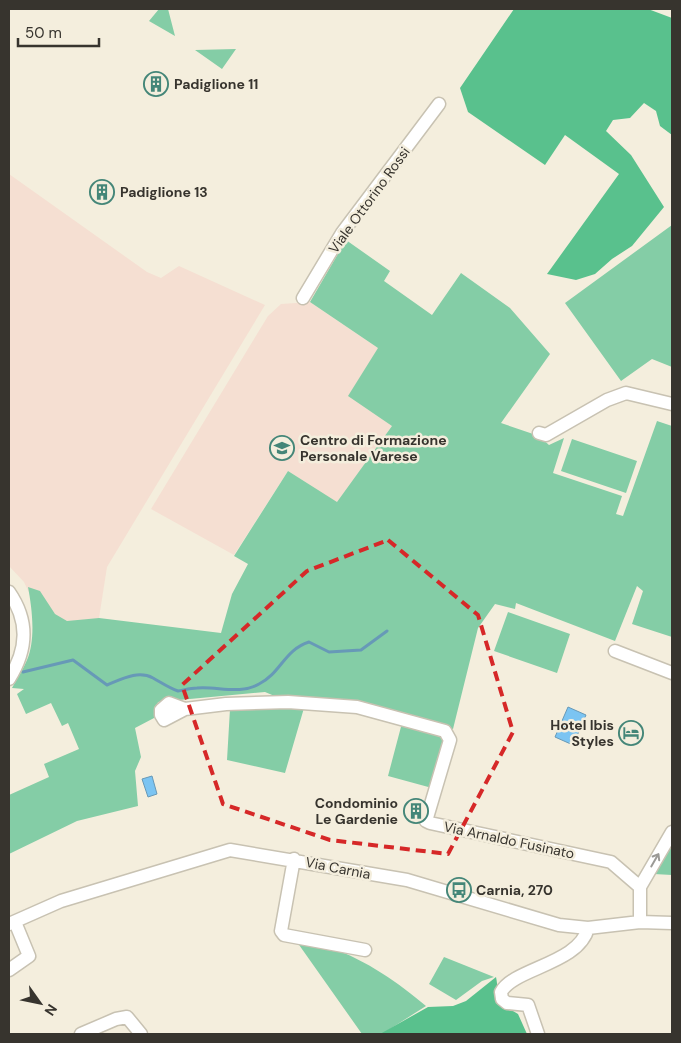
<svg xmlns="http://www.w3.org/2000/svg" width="681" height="1043" viewBox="0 0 681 1043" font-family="'DM Sans',sans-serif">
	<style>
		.education { fill: #f5dfd2 }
		.green { fill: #84cda6 }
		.forest { fill: #59c18d }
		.water { fill: #7bc4f2; stroke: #6799b7 }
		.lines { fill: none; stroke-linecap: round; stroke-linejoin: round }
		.stream { stroke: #6799b7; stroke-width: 3 }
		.minor-casing { stroke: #c8c2b2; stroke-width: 15 }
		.minor { stroke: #fff; stroke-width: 12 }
		.oneway { stroke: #9b9a96 }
		.marked { fill: none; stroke: #d62828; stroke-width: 4; stroke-dasharray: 10 6; stroke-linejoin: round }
		.labels { text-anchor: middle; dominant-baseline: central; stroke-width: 5; stroke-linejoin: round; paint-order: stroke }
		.poi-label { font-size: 14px; font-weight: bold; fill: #37342e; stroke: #f4eedd; text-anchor: start }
		.street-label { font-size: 14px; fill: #37342e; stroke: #f4eedd }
	</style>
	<rect width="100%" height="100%" fill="#f4eedd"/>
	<path class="education" d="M9 174 147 272 161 278 179 266 265 305 107 567 99 618 84 640 43 622 24 582 9 566Z
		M310 302 378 348 392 426 337 503 288 471 234 555 151 509 268 316 281 304Z"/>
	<path class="green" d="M159 9H168L175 36 149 21Z
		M236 49 222 69 195 50Z
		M672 225V367L652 359 621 381 565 303Z
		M346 240 390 271 384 281 432 315 461 273 510 308 550 354 501 423 539 436 549 445 564 438 553 473 622 496 616 514 623 516 657 421 672 426V637L632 624 643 591 637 586 615 641 516 603 515 609 495 604 478 628 453 729 354 702 277 697 265 692 158 702 154 718 135 728 141 757 135 771 138 806 77 821 9 854V795L49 777 44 764 79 749 68 723 62 726 51 703 26 714 17 694 24 689 12 688C17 679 23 669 27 660 36 639 32 608 28 587L40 591 55 614 67 621 99 618 221 633 232 594 248 564 234 556 288 471 337 502 392 426 348 396 378 348 310 302Z
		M572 439 637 461 626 493 561 471Z
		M508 612 570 634 557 673 494 651Z
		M264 707 304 708 285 773 227 760 230 709Z
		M402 723 437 732 446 742 432 788 388 776Z
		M672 845V875L654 874Z
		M297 942C308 944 320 944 331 948 366 960 399 983 426 1006L382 1034H362Z
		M444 957 494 977 482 981 456 1000 429 984Z"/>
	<path class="forest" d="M514 9H648L672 18V135L660 126 656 111 644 103 630 118 613 120 606 131 631 155 664 207 632 246 612 259 595 274 576 280 547 274 619 174 565 135 545 165 468 112 460 88Z
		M496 977C498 986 497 994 500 1003L518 1014 527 1034H380L428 1007 453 1006 466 1001Z"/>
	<path class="water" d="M568 707 586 715 573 745 555 737Z
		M152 776 157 794 148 797 142 779Z"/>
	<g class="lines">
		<path class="stream" d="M23 672 73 660 107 685C122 679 138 670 153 678 162 683 169 688 178 691 184 690 191 688 197 688 217 686 240 695 259 684 281 673 284 650 309 642L329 652 361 650 387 631"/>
		<defs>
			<path id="minor" d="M303 298 342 233 439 104
				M539 433 546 435 607 400 626 393 672 404
				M9 592C29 621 28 649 9 679
				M615 651 672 673
				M185 709 164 720 161 715V710L169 703 185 709 226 704 288 702 357 707 445 731 450 740 426 821 430 823 611 862 640 887
				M294 859 281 931 284 935 365 950
				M640 922V887L672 832
				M9 924 61 901 230 850 407 880 559 925 588 928 640 922 672 923
				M9 970 29 956 15 922
				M81 1034 116 1019 127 1017 141 1034
				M538 1034 528 1005 507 1003 502 999 501 992C514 968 579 964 588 928"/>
		</defs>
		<use href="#minor" class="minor-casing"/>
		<use href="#minor" class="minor"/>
	</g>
	<defs><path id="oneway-shaft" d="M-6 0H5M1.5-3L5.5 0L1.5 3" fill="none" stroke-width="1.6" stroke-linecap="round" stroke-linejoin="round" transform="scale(1.25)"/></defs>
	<use class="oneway" href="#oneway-shaft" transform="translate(655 860) rotate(-60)"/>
	<path class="marked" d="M388 540 478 615 513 732 448 854 330 840 223 804 182 685 307 571Z"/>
	<defs>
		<symbol id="building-ring" viewBox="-11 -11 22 22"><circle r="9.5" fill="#f4eedd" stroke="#448678" stroke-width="1.5"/><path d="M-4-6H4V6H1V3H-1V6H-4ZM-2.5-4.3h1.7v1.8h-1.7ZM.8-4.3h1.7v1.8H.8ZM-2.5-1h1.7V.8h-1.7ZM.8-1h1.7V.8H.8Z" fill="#448678"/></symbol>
		<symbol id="school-ring" viewBox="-11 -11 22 22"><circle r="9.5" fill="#f4eedd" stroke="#448678" stroke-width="1.5"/><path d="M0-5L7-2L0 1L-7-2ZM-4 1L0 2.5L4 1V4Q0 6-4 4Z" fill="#448678"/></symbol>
		<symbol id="hotel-ring" viewBox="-11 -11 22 22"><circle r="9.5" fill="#f4eedd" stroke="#448678" stroke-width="1.5"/><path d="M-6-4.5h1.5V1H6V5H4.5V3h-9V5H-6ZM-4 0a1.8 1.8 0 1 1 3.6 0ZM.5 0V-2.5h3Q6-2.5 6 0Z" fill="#448678"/></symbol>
		<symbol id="bus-ring" viewBox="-11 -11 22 22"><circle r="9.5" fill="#f4eedd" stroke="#448678" stroke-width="1.5"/><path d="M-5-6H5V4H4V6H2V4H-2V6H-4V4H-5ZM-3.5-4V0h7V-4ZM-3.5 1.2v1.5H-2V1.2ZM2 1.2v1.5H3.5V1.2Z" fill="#448678"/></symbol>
	</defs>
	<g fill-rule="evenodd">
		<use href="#building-ring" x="142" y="70" width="28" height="28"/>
		<use href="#building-ring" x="88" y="178" width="28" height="28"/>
		<use href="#school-ring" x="268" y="434" width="28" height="28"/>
		<use href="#hotel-ring" x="617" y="719" width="28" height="28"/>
		<use href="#building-ring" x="402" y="797" width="28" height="28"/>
		<use href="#bus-ring" x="445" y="876" width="28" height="28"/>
	</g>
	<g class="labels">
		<g class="poi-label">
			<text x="174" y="84">Padiglione 11</text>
			<text x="120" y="192">Padiglione 13</text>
			<text x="300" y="440">Centro di Formazione<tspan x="300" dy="16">Personale Varese</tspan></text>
			<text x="614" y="725" text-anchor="end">Hotel Ibis<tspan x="614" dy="16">Styles</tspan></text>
			<text x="398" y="803" text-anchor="end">Condominio<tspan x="398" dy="16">Le Gardenie</tspan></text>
			<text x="476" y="890">Carnia, 270</text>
		</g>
		<g class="street-label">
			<text transform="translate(369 200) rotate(-54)">Viale Ottorino Rossi</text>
			<text transform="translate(509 840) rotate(12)">Via Arnaldo Fusinato</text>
			<text transform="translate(338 868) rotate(11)">Via Carnia</text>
		</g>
	</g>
	<rect width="681" height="1043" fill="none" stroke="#37342e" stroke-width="20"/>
	<g transform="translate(40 1003) rotate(123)" stroke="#f4eedd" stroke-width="4" paint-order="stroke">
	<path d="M0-4L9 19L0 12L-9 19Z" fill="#37342e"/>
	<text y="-8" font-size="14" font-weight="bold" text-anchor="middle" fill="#37342e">N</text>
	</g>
	<path d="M18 38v8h81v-8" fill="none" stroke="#37342e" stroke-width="2.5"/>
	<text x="25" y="38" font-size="15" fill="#37342e" stroke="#f4eedd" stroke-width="4" paint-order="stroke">50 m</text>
</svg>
